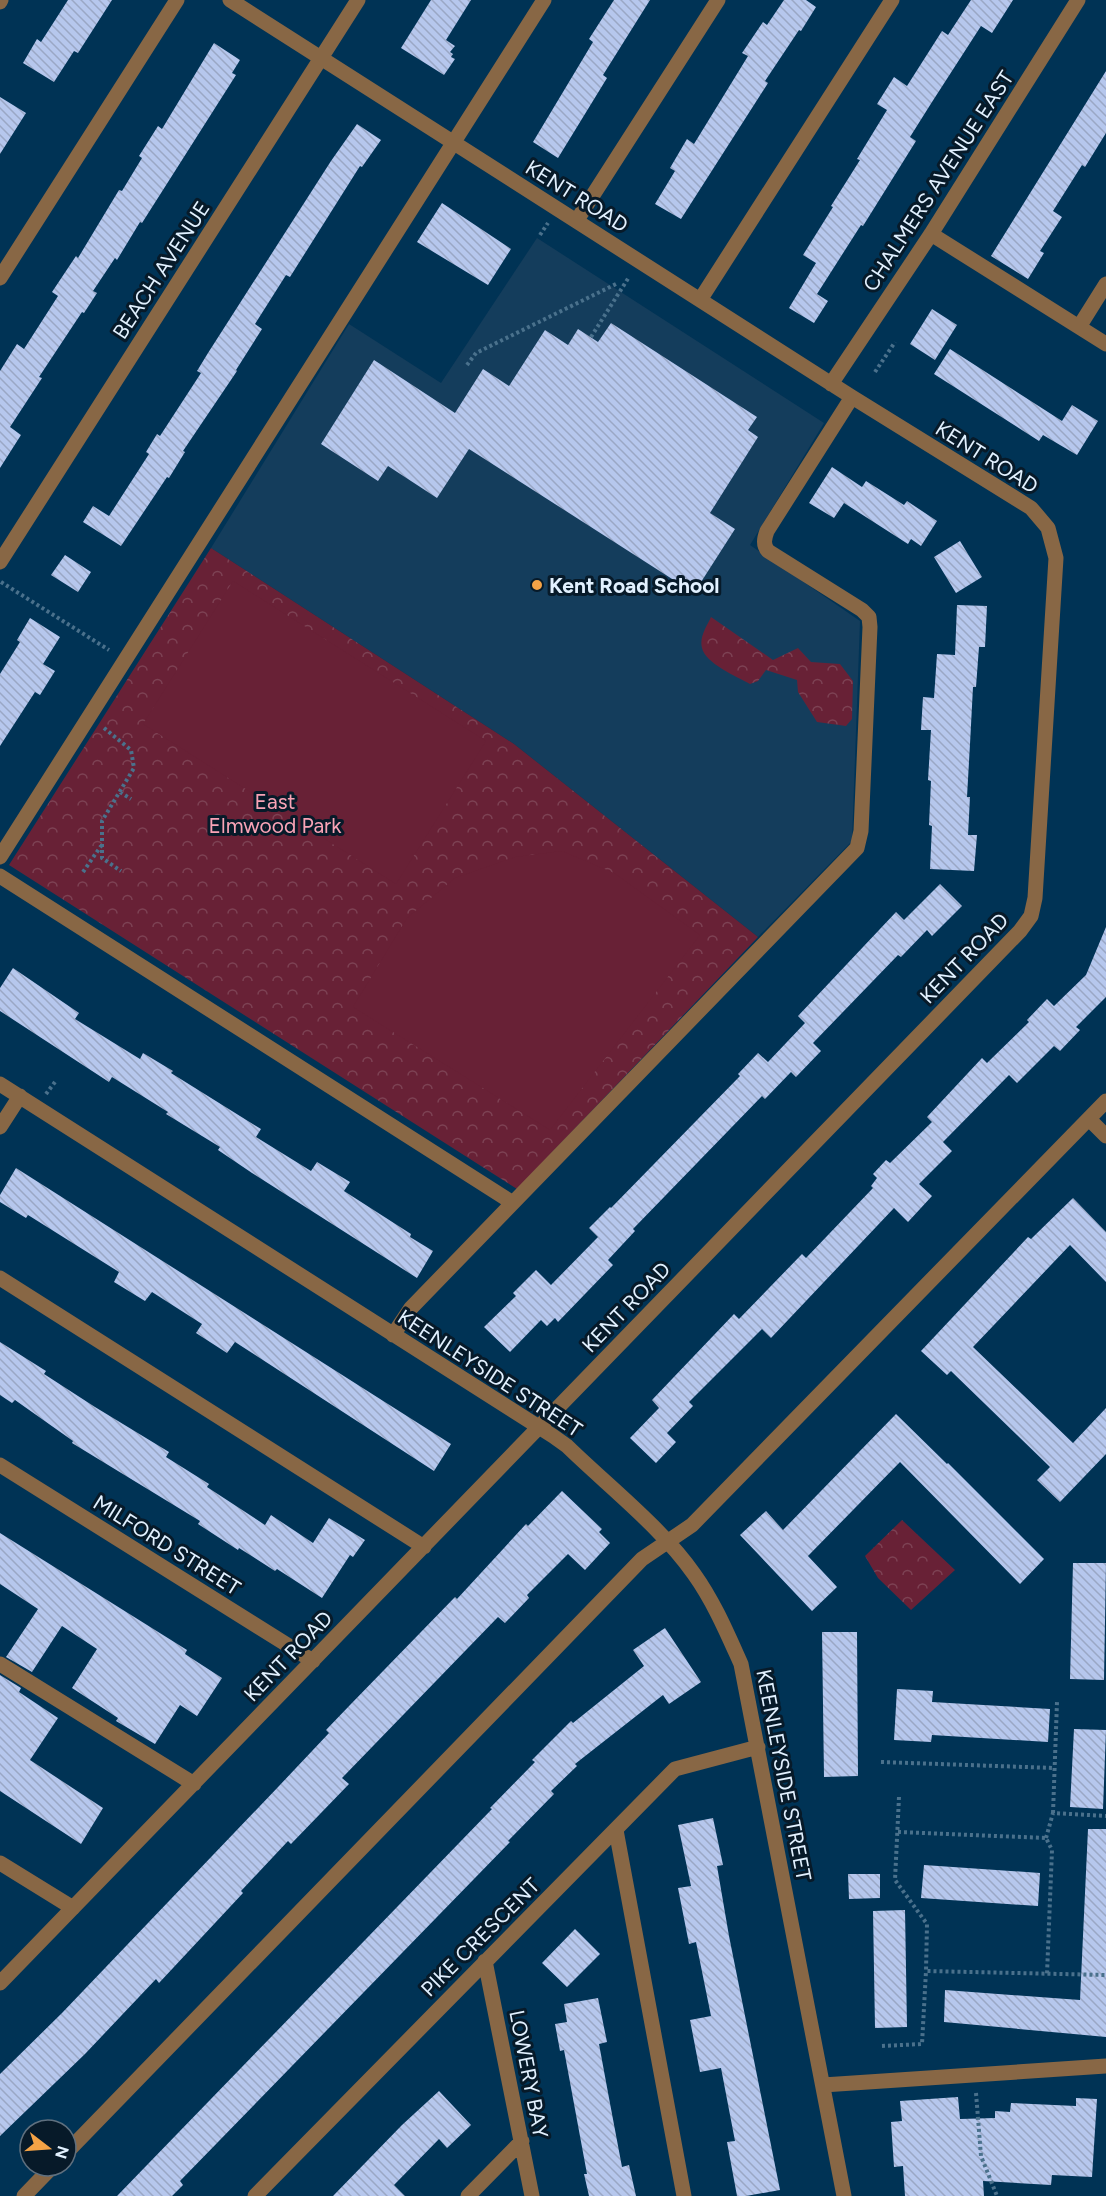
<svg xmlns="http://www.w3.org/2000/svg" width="1106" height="2196" viewBox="0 0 1106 2196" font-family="Figtree,sans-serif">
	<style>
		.built { fill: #143d5c }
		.park { fill: url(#park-crowns) }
		.pitch { fill: #682136 }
		.building { fill: url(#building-back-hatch) }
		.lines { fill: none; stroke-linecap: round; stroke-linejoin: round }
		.path { stroke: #4a718c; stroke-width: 4; stroke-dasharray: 3 3; stroke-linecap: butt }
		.minor { stroke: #886745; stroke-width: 15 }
		.poi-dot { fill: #f5a346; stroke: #071a29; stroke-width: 2 }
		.labels { text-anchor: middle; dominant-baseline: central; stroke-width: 6; stroke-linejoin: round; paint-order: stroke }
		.street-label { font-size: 21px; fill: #e2f1ff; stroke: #071a29 }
		.poi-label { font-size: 21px; font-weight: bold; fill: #e2f1ff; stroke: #071a29; text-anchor: start }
		.park-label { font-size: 21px; fill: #f9a3b6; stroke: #071a29 }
	</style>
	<defs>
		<pattern id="park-crowns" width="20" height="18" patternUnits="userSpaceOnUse" patternTransform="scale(1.5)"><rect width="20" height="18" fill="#682136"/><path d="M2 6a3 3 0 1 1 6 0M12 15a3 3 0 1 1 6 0" fill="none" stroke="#7d4254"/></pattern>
		<pattern id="building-back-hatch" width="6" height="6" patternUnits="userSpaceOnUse" patternTransform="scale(1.5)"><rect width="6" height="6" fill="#b6c7ed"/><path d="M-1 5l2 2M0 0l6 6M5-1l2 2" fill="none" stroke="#9aa7c5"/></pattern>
	</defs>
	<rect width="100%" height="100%" fill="#035"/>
	<path class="built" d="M537 238 824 423 750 545 860 621 852 841 758 937 514 744 211 548 349 324 441 383Z"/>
	<path class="park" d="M211 548 514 744 758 937 517 1189 9 865Z
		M711 617 773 660 798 648 811 662 840 664 853 681 852 719 846 726 817 722 798 692 797 680 766 670 758 681 750 684C737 677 705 663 702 648 699 637 707 626 711 617Z
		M902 1520 955 1570 911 1610 878 1578 865 1556Z"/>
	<path class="pitch" d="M233 581 486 741 396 884 143 724Z
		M562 851 614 873 700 935 550 1130 353 1007 407 918 455 878 515 857Z"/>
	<path class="building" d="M68 0H112L78 53 74 51 54 82 23 63 37 39 41 42Z
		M431 0H471L446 40 455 46 450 52 453 54 451 57 455 59 444 75 401 48Z
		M614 0H650L603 75 607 78 558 158 533 142 593 42 589 39Z
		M784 0H806L816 7 801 31 799 30 765 81 768 83 681 219 655 204 675 171 670 168 687 139 694 144 748 56 742 53 763 22 767 25Z
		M971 0H1013L992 33 981 26 932 102 910 137 916 141 863 226 861 225 817 294 828 301 814 323 789 308 816 263 803 255 833 207 831 206 860 160 857 159 887 110 877 104 894 77 907 86 942 31 948 35Z
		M214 43 240 60 232 73 236 75 142 223 140 222 117 260 115 258 93 291 97 293 84 313 82 312 39 377 42 378 10 427 21 435 0 468V371L17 344 24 349 58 296 52 292 76 256 78 258 119 190 122 191 142 158 139 156 158 126 162 129Z
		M1106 71V133L1085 167 1082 165 1053 211 1062 217 1040 251 1044 253 1028 279 991 256Z
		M0 97 26 113 0 154Z
		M357 124 381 140 362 167 360 166 290 277 286 275 255 324 262 329 236 370 237 371 183 451 185 452 169 478 167 477 121 546 83 522 93 506 109 516 149 454 146 452 157 434 160 436 201 373 197 371 208 353 331 161Z
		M442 203 511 249 488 285 417 242Z
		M932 309 957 325 935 360 910 344Z
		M611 323 757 417 748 430 758 437 710 513 735 529 694 593 469 449 437 498 388 466 378 481 321 444 374 360 455 413 483 369 509 386 545 330 568 345 578 329 598 342Z
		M950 349 1062 421 1072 405 1098 421 1077 455 1043 435 1039 441 934 374Z
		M832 467 862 487 866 481 904 505 907 501 937 521 921 546 911 539 908 544 844 503 834 518 809 503Z
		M960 541 982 577 956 593 934 557Z
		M65 555 91 572 78 592 51 575Z
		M957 605 987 606 985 647H979L976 687H973L970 744 967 797H970L968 835H977L974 871 930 869 932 826 929 825 931 781 928 780 931 730H921L923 697 934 698 937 654 955 655Z
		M30 618 60 637 43 664 55 671 40 695 35 692 0 746V674L20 642 17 640Z
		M940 884 962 906 932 936 927 930 901 957 898 955 813 1043 821 1051 796 1077 791 1072 765 1099 762 1096 633 1229 635 1231 608 1260 613 1265 558 1322 555 1318 547 1326 541 1320 510 1352 484 1327 516 1296 513 1293 536 1270 551 1285 598 1237 589 1228 610 1207 611 1208 740 1076 738 1074 758 1053 768 1062 805 1023 798 1016 896 912 904 920Z
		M1106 927V997L1076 1027 1080 1030 1060 1051 1054 1046 1017 1083 1009 1075 943 1142 952 1151 919 1184 932 1196 908 1222 894 1208 771 1338 762 1329 689 1402 693 1406 667 1433 676 1442 656 1463 630 1438 659 1408 652 1400 734 1314 739 1319 802 1254 806 1258 873 1188 871 1186 877 1178 873 1174 886 1160 890 1163 932 1122 927 1117 982 1058 987 1063 1029 1022 1027 1020 1047 999 1054 1006 1086 975Z
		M13 968 79 1013 75 1019 140 1059 143 1053 173 1071 171 1073 261 1129 256 1137 311 1171 317 1162 350 1182 344 1191 411 1234 410 1237 433 1251 417 1278 252 1173 218 1150 220 1147 166 1114 168 1112 112 1077 109 1082 0 1011V988Z
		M16 1168 451 1444 434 1471 235 1342 227 1353 196 1333 202 1324 152 1292 145 1301 114 1282 119 1272 28 1215 26 1218 0 1202V1195Z
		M1073 1198 1106 1232V1282L1070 1245 973 1347 1073 1443 1106 1408V1454L1060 1502 1037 1480 1050 1467 951 1371 947 1375 921 1351 1028 1237 1031 1239Z
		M0 1342 46 1371 44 1374 95 1407 169 1452 166 1457 209 1484 207 1487 265 1525 271 1515 313 1543 329 1518 365 1540 353 1557 350 1555 322 1598 277 1569 275 1571 239 1548 238 1550 198 1524 200 1521 72 1443 73 1441 15 1400 12 1403 0 1395Z
		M896 1414 947 1464 948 1463 1044 1559 1020 1584 900 1462 808 1556 837 1587 812 1611 740 1535 766 1511 783 1530Z
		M562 1491 602 1529 599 1532 610 1543 585 1570 568 1554 527 1595 529 1598 505 1623 498 1617 342 1778 349 1784 291 1844 288 1841 241 1891 243 1893 159 1983 156 1979 85 2054 0 2136V2074L62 2013 279 1786 329 1733 326 1730 350 1705 455 1597 457 1599 526 1524 528 1526Z
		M0 1533 187 1650 185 1654 222 1678 197 1716 180 1705 155 1744 116 1721 118 1718 72 1688 97 1649 62 1626 32 1672 6 1657 38 1609 0 1584Z
		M1073 1563H1106L1104 1680 1070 1679Z
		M665 1628 701 1682 669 1704 663 1695 575 1764 577 1766 551 1791 554 1794 508 1841 510 1842 180 2181 183 2185 172 2196H117L492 1809 490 1808 535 1762 532 1760 571 1721 573 1723 644 1666 633 1650Z
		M822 1632H857L858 1776 824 1777Z
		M0 1675 21 1688 19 1692 58 1718 30 1760 103 1808 81 1844 0 1791Z
		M897 1689 933 1691 932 1702 1050 1709 1048 1742 932 1735 931 1742 894 1740Z
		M1074 1729 1106 1730 1103 1809 1070 1807Z
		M713 1818 723 1865 717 1866 729 1936 780 2190 746 2196H737L727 2142 735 2141 721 2068 700 2072 690 2020 711 2016 696 1942 689 1944 678 1888 691 1886 678 1825Z
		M1088 1829H1106V2037L944 2022 945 1990 1080 2000Z
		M924 1865 1040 1873 1038 1906 921 1898Z
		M848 1874H880V1898L849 1899Z
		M905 1910 907 2027 875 2028 873 1911Z
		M575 1929 600 1954 567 1987 542 1963Z
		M598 1998 607 2042 599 2044 609 2098 622 2167 629 2165 636 2196H589L584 2174H587L564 2050 560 2051 555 2024 567 2022 564 2004Z
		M439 2091 471 2125 447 2148 439 2139 394 2185 405 2196H333L402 2125Z
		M958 2097 960 2119 995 2118V2111L1010 2112 1011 2103 1076 2106V2098L1097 2099 1092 2177 1052 2175 1051 2185 983 2181 984 2196H905L903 2166 894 2167 891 2122 902 2121 900 2101Z"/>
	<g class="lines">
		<path class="path" d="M566 194 574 182
			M540 235 548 223
			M591 337 629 277
			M467 365 476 353 616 284
			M875 372 895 342
			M1 582 109 650
			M104 728 131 750 134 768 102 821V858L121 871
			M120 792 131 799
			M83 872 101 846
			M46 1094 55 1082
			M881 1762 1054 1768
			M899 1797 895 1880 927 1924 926 1971 1106 1975
			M1053 1813 1057 1702
			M898 1832 1046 1838 1052 1850 1047 1974
			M1046 1838 1053 1813 1106 1816
			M882 2046 922 2044 926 1971
			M976 2093 981 2156 997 2196"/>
		<path class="minor" d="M0 2 1 0
			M577 220 718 0
			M931 234 1106 344
			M0 278 177 0
			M700 300 892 0
			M1079 327 1106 284
			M831 384 931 234 1078 0
			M0 562 358 0
			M0 857 544 0
			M0 876 513 1203
			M0 1084 553 1436 567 1446C608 1486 661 1527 694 1574 714 1602 727 1633 741 1664L844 2196
			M1089 1119 1106 1136
			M0 1127 20 1096
			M0 1278 424 1547
			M393 1335 411 1308 857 848 861 831 870 627 869 617 862 610 768 551C763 545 764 539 767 531L852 397
			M0 1465 313 1661
			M0 1664 194 1784
			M616 1830 684 2196
			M0 1863 73 1908
			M485 1961 532 2196
			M0 1983 1020 931 1031 916 1035 898 1056 558 1048 528 1031 508 852 397 230 0
			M823 2085 1106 2066
			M66 2153 642 1559 692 1525 1106 1101
			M24 2196 53 2166
			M255 2196 675 1769 758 1747
			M468 2196 522 2141"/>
	</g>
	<circle class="poi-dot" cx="537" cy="585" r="6"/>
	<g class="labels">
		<g class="street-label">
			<text transform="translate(938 181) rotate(-57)">CHALMERS AVENUE EAST</text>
			<text transform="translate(577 196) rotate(32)">KENT ROAD</text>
			<text transform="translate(161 270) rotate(-57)">BEACH AVENUE</text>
			<text transform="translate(987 457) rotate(32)">KENT ROAD</text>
			<text transform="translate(964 958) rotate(-46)">KENT ROAD</text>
			<text transform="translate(626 1307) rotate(-46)">KENT ROAD</text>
			<text transform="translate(490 1373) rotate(33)">KEENLEYSIDE STREET</text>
			<text transform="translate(167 1545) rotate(32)">MILFORD STREET</text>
			<text transform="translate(288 1656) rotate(-46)">KENT ROAD</text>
			<text transform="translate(784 1775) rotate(79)">KEENLEYSIDE STREET</text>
			<text transform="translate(480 1937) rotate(-45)">PIKE CRESCENT</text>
			<text transform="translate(529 2074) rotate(79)">LOWERY BAY</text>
		</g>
		<g class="poi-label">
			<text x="549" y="585">Kent Road School</text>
		</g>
		<g class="park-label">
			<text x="275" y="801">East<tspan x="275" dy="24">Elmwood Park</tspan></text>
		</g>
	</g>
	<g transform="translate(48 2148) rotate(107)"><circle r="28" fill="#071a29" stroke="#5f707f" stroke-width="1.5"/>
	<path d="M0-4.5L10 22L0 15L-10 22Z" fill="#f5a346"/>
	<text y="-9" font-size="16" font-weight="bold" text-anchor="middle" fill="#e2f1ff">N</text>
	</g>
</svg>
